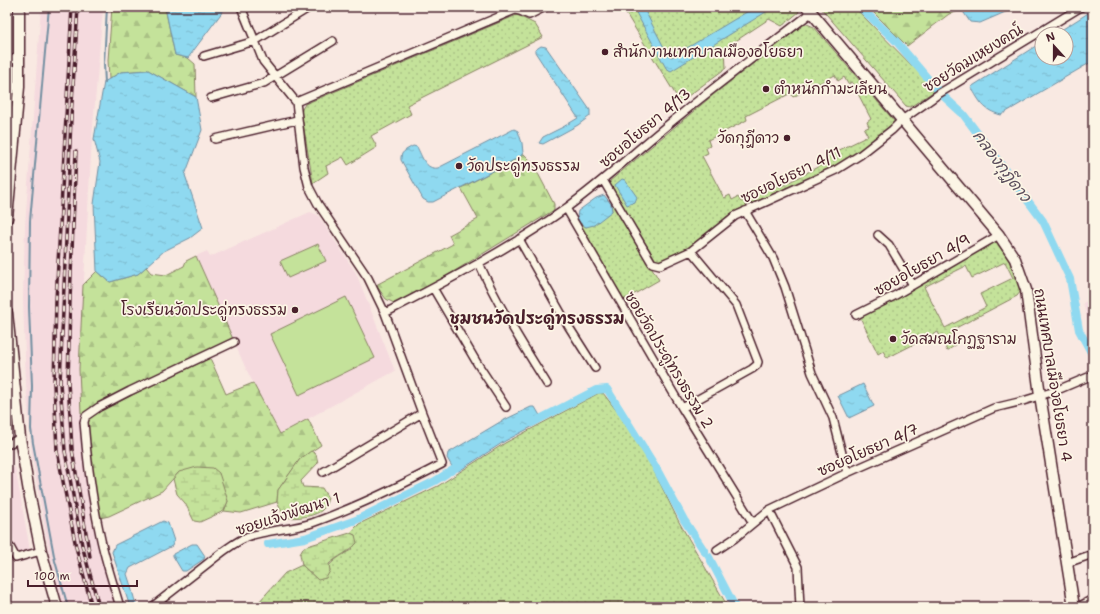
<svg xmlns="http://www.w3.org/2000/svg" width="1100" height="614" viewBox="0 0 1100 614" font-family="'Shantell Sans','Playpen Sans Thai',sans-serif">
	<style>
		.built { fill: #f5dade }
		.grass { fill: url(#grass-dots); stroke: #878062; fill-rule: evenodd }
		.forest { fill: url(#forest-firs); stroke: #878062 }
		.wetland { fill: url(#wetland-marsh); stroke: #878062 }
		.park { fill: #c4e29a; stroke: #878062 }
		.water { fill: url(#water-ripples); stroke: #738fa1 }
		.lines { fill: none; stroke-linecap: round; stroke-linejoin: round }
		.stream { stroke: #738fa1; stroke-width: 2 }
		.canal { stroke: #8fd9f0; stroke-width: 8 }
		.street-casing { stroke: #4a1f2b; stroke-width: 10 }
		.secondary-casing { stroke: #4a1f2b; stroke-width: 13 }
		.street { stroke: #fcf5e5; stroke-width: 7 }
		.secondary { stroke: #fcf5e5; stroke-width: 10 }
		.rail-casing { stroke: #4a1f2b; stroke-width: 3.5 }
		.rail { stroke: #fcf5e5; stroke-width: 2; stroke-dasharray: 6; stroke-linecap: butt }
		.poi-dot { fill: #4a1f2b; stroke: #fcf5e5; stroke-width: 1.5 }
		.labels { text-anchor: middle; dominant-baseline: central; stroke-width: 3.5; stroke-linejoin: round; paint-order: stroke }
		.poi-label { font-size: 15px; fill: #4a1f2b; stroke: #fcf5e5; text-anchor: start }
		.street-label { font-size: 15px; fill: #4a1f2b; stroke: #fcf5e5 }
		.water-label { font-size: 16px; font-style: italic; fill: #5b4e5c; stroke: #fcf5e5 }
		.neighbourhood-label { font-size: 16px; font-weight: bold; fill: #4a1f2b; stroke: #fcf5e5 }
	</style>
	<defs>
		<pattern id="grass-dots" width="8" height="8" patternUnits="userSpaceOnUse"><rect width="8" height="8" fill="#c4e29a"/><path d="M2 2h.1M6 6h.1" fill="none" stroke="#aac185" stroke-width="1.8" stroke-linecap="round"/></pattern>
		<pattern id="forest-firs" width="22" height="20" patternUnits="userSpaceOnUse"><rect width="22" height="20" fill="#c4e29a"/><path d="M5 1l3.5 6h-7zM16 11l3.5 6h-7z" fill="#aac185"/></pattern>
		<pattern id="wetland-marsh" width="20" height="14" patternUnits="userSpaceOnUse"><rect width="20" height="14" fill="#c4e29a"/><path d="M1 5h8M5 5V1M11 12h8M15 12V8" fill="none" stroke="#aac185"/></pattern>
		<pattern id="water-ripples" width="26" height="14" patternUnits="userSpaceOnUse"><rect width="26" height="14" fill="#8fd9f0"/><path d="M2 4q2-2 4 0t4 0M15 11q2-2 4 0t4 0" fill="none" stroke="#7dbace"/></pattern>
	</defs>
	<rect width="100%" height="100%" fill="#f9e9e2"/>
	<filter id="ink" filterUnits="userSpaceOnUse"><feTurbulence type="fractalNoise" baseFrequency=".025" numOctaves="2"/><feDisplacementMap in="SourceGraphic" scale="8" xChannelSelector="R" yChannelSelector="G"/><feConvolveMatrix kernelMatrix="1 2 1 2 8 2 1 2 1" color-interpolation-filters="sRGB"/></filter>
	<g filter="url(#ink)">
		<path class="built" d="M41 7H103L92 138 79 369 86 468 118 607H64L49 553 32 457 26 384 23 299 25 226Z
			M310 212 318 215 356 273 395 371 280 434 246 369 196 256 207 251 210 257Z
			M1093 298V337L1083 303Z
			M15 467 30 550 16 554 7 506V469Z"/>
		<path class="grass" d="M622 7H796L799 12 782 26 769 19 725 48 726 68 680 102Z
			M820 7H854L936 90 910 107 906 106Z
			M517 15 535 24 543 37 407 105 411 114 371 136 377 147 348 165 343 157 326 166 328 173 313 183 301 111 305 104Z
			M807 24 814 27 895 122 894 126 851 158 742 208 729 215 692 247 661 263 657 262 610 185V181L713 95 803 25ZM835 75 838 81 844 77 848 84 852 82 871 119 867 122 869 127 864 129 868 136 825 157 827 162 780 187 778 183 741 202 738 197 732 200 730 195 724 198 702 156 708 153 706 148 710 146 708 140 747 120 746 116 791 93 793 97Z
			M611 204 618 210 659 280 624 300 579 223 586 227 612 211Z
			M995 240 1010 262 1021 291 1017 296 952 330 957 344 947 351 938 332 887 358 883 351 878 354 857 311 953 266ZM1005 262 1013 278 980 294 986 307 945 328 924 287 966 266 972 278Z
			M599 393H603L622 418 652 467 679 522 728 607H258L257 604 285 573 302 565 318 580C329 564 334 559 351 550L355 535 350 533 359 524 438 486 505 443Z"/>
		<path class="forest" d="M112 7H165L175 55 188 58 195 64 196 97 148 70 121 72 109 79 108 60Z
			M868 7H962V10L949 14 907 46Z
			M523 153 532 162 554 204V210L440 280 394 303 386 299 376 285 453 244 449 235 478 219 461 188 520 157Z
			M196 256 233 339 98 404 84 413H81L79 369 83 285 97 271 110 282 138 274 146 267 151 273 166 275 184 266 186 261Z
			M210 358 226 394 253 383 280 434 308 419 321 445 300 459 278 490 277 502 241 513 224 511 228 501 179 472 162 491 109 516 100 518 85 423 88 417 107 407Z"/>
		<path class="wetland" d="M311 451 316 454 318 463 301 481 303 487 322 488 328 498C327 501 326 505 324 508 318 517 293 519 284 517L277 502 278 490 300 459Z
			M197 467 213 468 219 473 228 501 224 511 200 522 194 521 185 503 177 494 173 479 179 472Z
			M350 533 355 535 357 543C349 552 338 556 329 564L330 571 326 578 318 580 302 565 300 554 304 547Z"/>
		<path class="park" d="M318 244 326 261 288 278 280 261Z
			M346 297 375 358 299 395 270 334Z"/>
		<path class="water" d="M165 7H226L188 58 175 55Z
			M633 7H643L668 55 672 57 755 7H774L671 71 666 68Z
			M962 7H1017L980 23 970 22 962 10Z
			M1093 10V61L1001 115C983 110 980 102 971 87L1042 42V58H1066V34H1055Z
			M541 46 546 47 590 110V116L578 125 543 144 539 143 543 137 563 127 578 118 535 52V50Z
			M148 70 196 97 202 130 185 175 203 228 190 238 164 251 138 274 110 282 97 271 94 204 100 162 94 139 104 82 121 72Z
			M514 129 518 131 522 143 523 153 520 157 433 202H428L423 199 401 160C400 152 406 150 413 146L417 147C422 156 425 170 438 168Z
			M622 179 625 180 637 197 635 202 627 205 616 187 615 185Z
			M604 195 611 204 612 211 594 225 586 227C579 223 576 219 578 211L596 198Z
			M863 384 874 406 849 418 838 396Z
			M531 407H535L542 419 541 422 505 441 459 471 454 470 447 458 448 453 500 422Z
			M163 521 168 523 174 541 172 546 130 568 127 574C131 585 133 596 137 607H130L112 552 115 545Z
			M192 544H197L205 556 204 559 186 571H182L173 556V554Z"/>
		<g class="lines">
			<path class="stream" d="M49 7 30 221 29 307 32 386 31 429 33 443 55 561 68 607
				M105 83 104 64 107 7"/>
			<path class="canal" d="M860 7 896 41 940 93 963 114 1043 221 1070 279 1079 330 1093 356
				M532 423 596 390 607 389 655 466 684 520 705 552
				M451 471 463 463
				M268 544 305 538 356 520 435 481 446 474
				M709 557 735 607"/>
			<defs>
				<path id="street" d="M204 56 255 41 241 7
					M7 62 20 56
					M7 86 19 87
					M211 98 264 83 333 41
					M296 102 515 10 520 11 529 15 545 7
					M215 139 297 120
					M603 180 652 263 660 265 691 251 735 216 836 170 860 155 892 130 902 120 940 93 1081 7
					M566 208 682 408 753 523
					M745 211 773 258 785 287 812 373 833 418 847 473
					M878 235 889 245 913 285
					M519 239 569 327 595 368
					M479 263C498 306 523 345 547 384
					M433 288 477 363 506 407
					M385 313C447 281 509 249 565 209 605 180 641 146 680 115 723 80 767 47 811 13
					M856 315 894 296 999 235
					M682 408 752 369 757 365 758 362 736 305 691 251
					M7 445 20 438
					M323 472 422 413
					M769 510 798 567 800 607
					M7 547H10L16 558 41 551
					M717 550 735 538 769 510 847 473 994 408 1023 401 1055 391 1093 375
					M1067 563 1093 554
					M120 607C113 583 105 560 100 535 92 498 87 460 84 422L86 416 99 407 130 391 234 342
					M152 607C170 593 189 578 207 564 220 554 232 543 247 537 268 529 291 530 312 523 357 507 400 486 442 464L422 413 385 313 368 278 318 204 309 187 304 167 296 102 263 61 255 41 310 7
					M1078 607 1093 599"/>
				<path id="secondary" d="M807 7 999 235 1015 259 1026 290 1040 395 1074 607
					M7 218 19 87V7
					M7 313 20 438 29 492 41 551 57 607"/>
			</defs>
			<use href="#street" class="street-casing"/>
			<use href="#secondary" class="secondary-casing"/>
			<use href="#street" class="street"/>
			<use href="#secondary" class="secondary"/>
			<defs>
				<path id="rail" d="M72 7 56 300 54 384 57 451 76 547 92 607
					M78 7 71 118 60 383 65 451 82 545 99 607
					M76 151 70 300 68 382 72 449 90 557"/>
			</defs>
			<use href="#rail" class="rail-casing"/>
			<use href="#rail" class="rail"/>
		</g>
	</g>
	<g class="poi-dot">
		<circle cx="605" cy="52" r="4"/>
		<circle cx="766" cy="89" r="4"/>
		<circle cx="787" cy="138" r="4"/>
		<circle cx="459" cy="166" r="4"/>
		<circle cx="295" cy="310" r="4"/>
		<circle cx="893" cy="339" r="4"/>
	</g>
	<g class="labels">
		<g class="poi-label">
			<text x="613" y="52">สำนักงานเทศบาลเมืองอโยธยา</text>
			<text x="774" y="89">ตำหนักกำมะเลียน</text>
			<text x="779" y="138" text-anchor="end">วัดกุฎีดาว</text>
			<text x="467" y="166">วัดประดู่ทรงธรรม</text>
			<text x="287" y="310" text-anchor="end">โรงเรียนวัดประดู่ทรงธรรม</text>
			<text x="901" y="339">วัดสมณโกฏฐาราม</text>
		</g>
		<g class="street-label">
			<text transform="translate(973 58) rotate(-32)">ซอยวัดมเหยงคณ์</text>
			<text transform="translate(645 128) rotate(-40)">ซอยอโยธยา 4/13</text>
			<text transform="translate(791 175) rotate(-26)">ซอยอโยธยา 4/11</text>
			<text transform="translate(922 265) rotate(-30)">ซอยอโยธยา 4/9</text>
			<text transform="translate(669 360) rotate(59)">ซอยวัดประดู่ทรงธรรม 2</text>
			<text transform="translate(1053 375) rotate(81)">ถนนเทศบาลเมืองอโยธยา 4</text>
			<text transform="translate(868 450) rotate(-24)">ซอยอโยธยา 4/7</text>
			<text transform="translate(288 514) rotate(-18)">ซอยแจ้งพัฒนา 1</text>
		</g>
		<g class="water-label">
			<text transform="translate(1002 166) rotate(53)">คลองกุฎีดาว</text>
		</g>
		<g class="neighbourhood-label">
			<text x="537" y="318">ชุมชนวัดประดู่ทรงธรรม</text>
		</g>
	</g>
	<rect width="1100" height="614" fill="none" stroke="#fcf5e5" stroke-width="24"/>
	<rect x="12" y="12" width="1076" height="590" fill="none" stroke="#4a1f2b" stroke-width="1.5" filter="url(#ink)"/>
	<g transform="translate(1054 46) rotate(339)"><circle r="19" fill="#fcf5e5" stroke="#b59f9b"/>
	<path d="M0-3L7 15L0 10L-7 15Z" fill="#4a1f2b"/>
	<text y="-6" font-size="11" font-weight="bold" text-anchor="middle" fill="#4a1f2b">N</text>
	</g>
	<path d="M28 580v6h109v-6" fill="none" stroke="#4a1f2b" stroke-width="2"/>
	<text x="34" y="580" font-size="12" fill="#4a1f2b" stroke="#fcf5e5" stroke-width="3" paint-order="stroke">100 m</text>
</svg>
